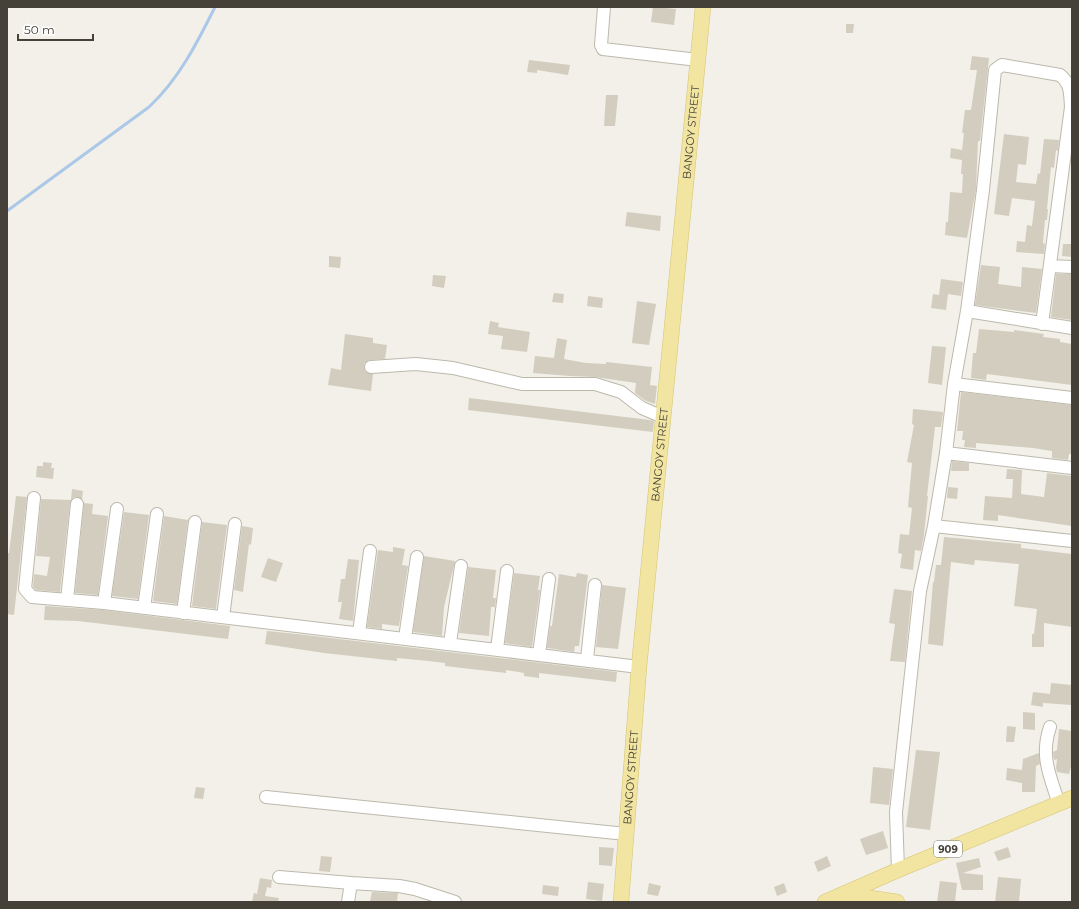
<svg xmlns="http://www.w3.org/2000/svg" width="1079" height="909" viewBox="0 0 1079 909" font-family="Montserrat,sans-serif">
	<style>
		.lines { fill: none; stroke-linecap: round; stroke-linejoin: round }
		.stream { stroke: #acc8e8; stroke-width: 3 }
		.building { fill: #d2cdbf }
		.minor-casing { stroke: #bcb9ac; stroke-width: 14 }
		.major-casing { stroke: #d5c473; stroke-width: 16 }
		.minor { stroke: #fff; stroke-width: 12 }
		.major { stroke: #f2e5a1; stroke-width: 15 }
		.labels { text-anchor: middle; dominant-baseline: central; stroke-width: 3.5; stroke-linejoin: round; paint-order: stroke }
		.shield { fill: #fff; stroke: #7d7a74; stroke-width: 1 }
		.shield-label { font-size: 10px; font-weight: bold; fill: #454138 }
		.street-label { font-size: 11px; fill: #454138; stroke: #fff }
	</style>
	<rect width="100%" height="100%" fill="#f2f0e8"/>
	<g class="lines">
		<path class="stream" d="M7 211 149 107C179 79 197 43 215 7"/>
	</g>
	<path class="building" d="M653 7 676 9 674 25 651 22Z
		M846 24H854L853 33H846Z
		M972 56 989 58 980 141H978L976 189 967 238 945 235 946 222H948L950 192 962 193 963 174H961L962 160 950 158 951 148 962 150 964 133H962L963 125 965 110H971L977 70H970Z
		M529 60 570 65 568 75 537 70V73L527 72Z
		M606 95H618L615 126H604Z
		M1004 134 1029 137 1026 165 1018 164 1016 182 1036 184 1038 173 1040 174 1044 139 1059 140 1058 151 1056 150 1054 168 1051 167 1047 209H1048L1047 220H1045L1043 243 1045 244 1044 254 1016 252 1017 241 1025 242 1027 225 1032 226 1035 201 1012 198 1009 216 994 214Z
		M627 212 661 216 660 231 625 226Z
		M1063 244H1072V257L1062 256Z
		M329 256 341 257 340 268 329 267Z
		M981 265 1000 267 998 284 1021 287 1022 267 1042 269 1036 313 975 305Z
		M1056 274H1071L1072 277V320L1051 317Z
		M433 275 446 276 444 288 432 286Z
		M941 279 963 282 961 296 948 294 946 310 931 308 933 294 939 295Z
		M554 293 564 294 563 303 552 302Z
		M588 296 603 298 602 308 587 306Z
		M637 301 656 304 649 345 632 343Z
		M490 321 499 323 498 327 530 332 527 352 501 349 503 336 488 334Z
		M979 329 1014 332V330L1044 334 1043 337 1060 339V342L1072 344V385L987 374 986 380 971 378 973 353H976Z
		M345 334 373 338V343L387 345 385 359 370 360 364 364 365 371 373 374 371 391 328 385 331 368 341 370Z
		M557 338 567 340 564 359 586 363 606 364V362L652 367 650 385 657 386 655 404 646 401 635 393 636 383 595 377 570 376 533 373 535 356 554 358Z
		M932 346 946 347 942 385 928 383Z
		M961 392 1072 405V454H1069L1068 460 1052 458V451L1033 448 976 443V448L964 447 965 440H962L963 431H957Z
		M469 398 650 420 654 421 653 432 468 410Z
		M913 409 943 412 941 427H935L927 496H928L924 535 921 551 915 550 913 570 900 568 902 554 898 553 900 534 909 535 912 508 908 507 912 463 907 462 914 425 912 424Z
		M952 461 969 463V471H951Z
		M43 462 52 463 51 468H54L53 479 36 477 37 466H43Z
		M1007 469 1022 470 1021 494 1044 497 1047 473 1072 476V526L998 515V521L983 520 985 496 1012 498 1013 479H1006Z
		M948 487 958 488 957 499 947 498Z
		M72 489 83 491 82 499 74 497 70 503 60 592 36 590 33 587 34 574 47 576 50 557 36 556 41 499 71 500Z
		M16 496 27 497 14 615 7 614V553H9Z
		M84 503 93 504 92 514 108 516 98 595 75 593Z
		M124 512 149 515 138 599 112 596Z
		M164 516 188 520 177 604 153 601Z
		M202 522 227 525 216 609 192 606Z
		M242 526 253 528 251 545 249 544 243 592 234 590Z
		M944 537 1021 544V548L1072 554V627L1044 623V647H1032V634H1034L1037 609 1014 606 1019 564 975 560 974 565 951 562 943 646 928 644 933 582H934L936 565H941Z
		M393 547 405 549 402 565 408 566 399 626 382 624V629L367 627 378 550 393 552Z
		M424 556 455 561 444 607 442 636 413 632Z
		M268 558 283 563 276 582 261 577Z
		M348 559 359 560 353 621 339 619 342 602H338L341 579H345Z
		M468 567 496 570 493 598H496L495 607H491L489 636 459 633Z
		M514 573 540 576 538 590H540L532 647 505 643Z
		M577 573 588 575 579 646H575L574 652 547 648 550 626H552L559 574 576 577Z
		M602 585 626 588 618 649 596 647Z
		M894 589 912 591 905 662 890 661 895 624 889 623Z
		M45 606 103 610 230 626 228 639 78 621 44 620Z
		M267 631 297 634 617 672 616 682 539 673V678L524 676V673L506 670V673L445 666V663L429 661 397 658V661L324 653 265 644Z
		M1051 683 1072 685V705L1043 703V707L1031 705 1033 692 1050 694Z
		M1023 712 1035 713V730L1023 729Z
		M1007 726 1016 727 1014 742H1006Z
		M1059 729 1072 731V763L1069 774 1057 772 1056 768 1057 759 1054 760 1053 752 1057 750Z
		M916 750 940 752 930 830 906 827Z
		M1039 753 1040 764 1036 766 1035 792H1022V783L1006 780 1007 768 1022 770 1023 759Z
		M873 767 893 769 889 805 870 803Z
		M196 787 205 788 203 799 194 798Z
		M883 831 888 848 866 855 860 839Z
		M599 847 614 848 612 866 599 865Z
		M1008 847 1011 857 998 861 994 852Z
		M321 856 332 857 330 872 319 871Z
		M827 856 831 866 818 872 814 862Z
		M979 858 981 867 963 873 983 875V890H962L956 863Z
		M998 877 1021 879 1019 902H995Z
		M260 878 272 880 271 888 267 887 265 896 279 898 278 902H252L254 893 257 894Z
		M940 881 957 883 955 902H937Z
		M588 882 604 884 602 901 586 899Z
		M649 883 661 886 658 896 647 894Z
		M784 883 787 892 777 896 774 887Z
		M543 885 559 887 558 896 542 894Z
		M372 892 398 893 397 902 370 901Z"/>
	<g class="lines">
		<defs>
			<path id="minor" d="M604 7 601 45 603 49 698 60
				M1050 266 1072 267
				M967 311 1072 328
				M371 367 416 364 453 368 522 384H595L621 392 642 408 663 417
				M954 384 1072 398
				M946 453 1072 468
				M34 498 25 589 32 597 104 603 639 667
				M934 526 1072 541
				M67 600 77 504
				M104 603 117 509
				M144 608 157 514
				M183 613 195 522
				M223 617 235 524
				M359 633 370 551
				M405 638 417 557
				M450 643 461 566
				M497 649 507 571
				M539 654 549 579
				M587 659 595 585
				M1050 727C1040 756 1050 776 1059 804
				M266 797 626 834
				M898 870 896 812 920 591 934 526 946 453 954 384 967 311 983 190 995 70 1002 65 1060 75C1071 84 1070 93 1071 107L1042 324
				M279 877 351 883
				M348 902 351 883 399 886 415 889 455 902"/>
			<g id="major">
				<path d="M843 894 897 902"/>
				<path id="s1" d="M621 902 639 667 703 7"/>
				<path d="M825 902 898 870 1072 798"/>
			</g>
		</defs>
		<use href="#minor" class="minor-casing"/>
		<use href="#major" class="major-casing"/>
		<use href="#minor" class="minor"/>
		<use href="#major" class="major"/>
	</g>
	<g class="labels">
		<rect class="shield" x="934" y="841" width="28" height="16" rx="3"/>
		<g class="shield-label">
			<text x="948" y="849">909</text>
		</g>
		<g class="street-label">
			<text stroke="none"><textPath href="#s1" startOffset="773">BANGOY STREET</textPath></text>
			<text stroke="none"><textPath href="#s1" startOffset="449">BANGOY STREET</textPath></text>
			<text stroke="none"><textPath href="#s1" startOffset="125">BANGOY STREET</textPath></text>
		</g>
	</g>
	<rect width="1079" height="909" fill="none" stroke="#454138" stroke-width="16"/>
	<path d="M18 34v6h75v-6" fill="none" stroke="#454138" stroke-width="2"/>
	<text x="24" y="34" font-size="12" fill="#454138" stroke="#ffffff" stroke-width="3" paint-order="stroke">50 m</text>
</svg>
